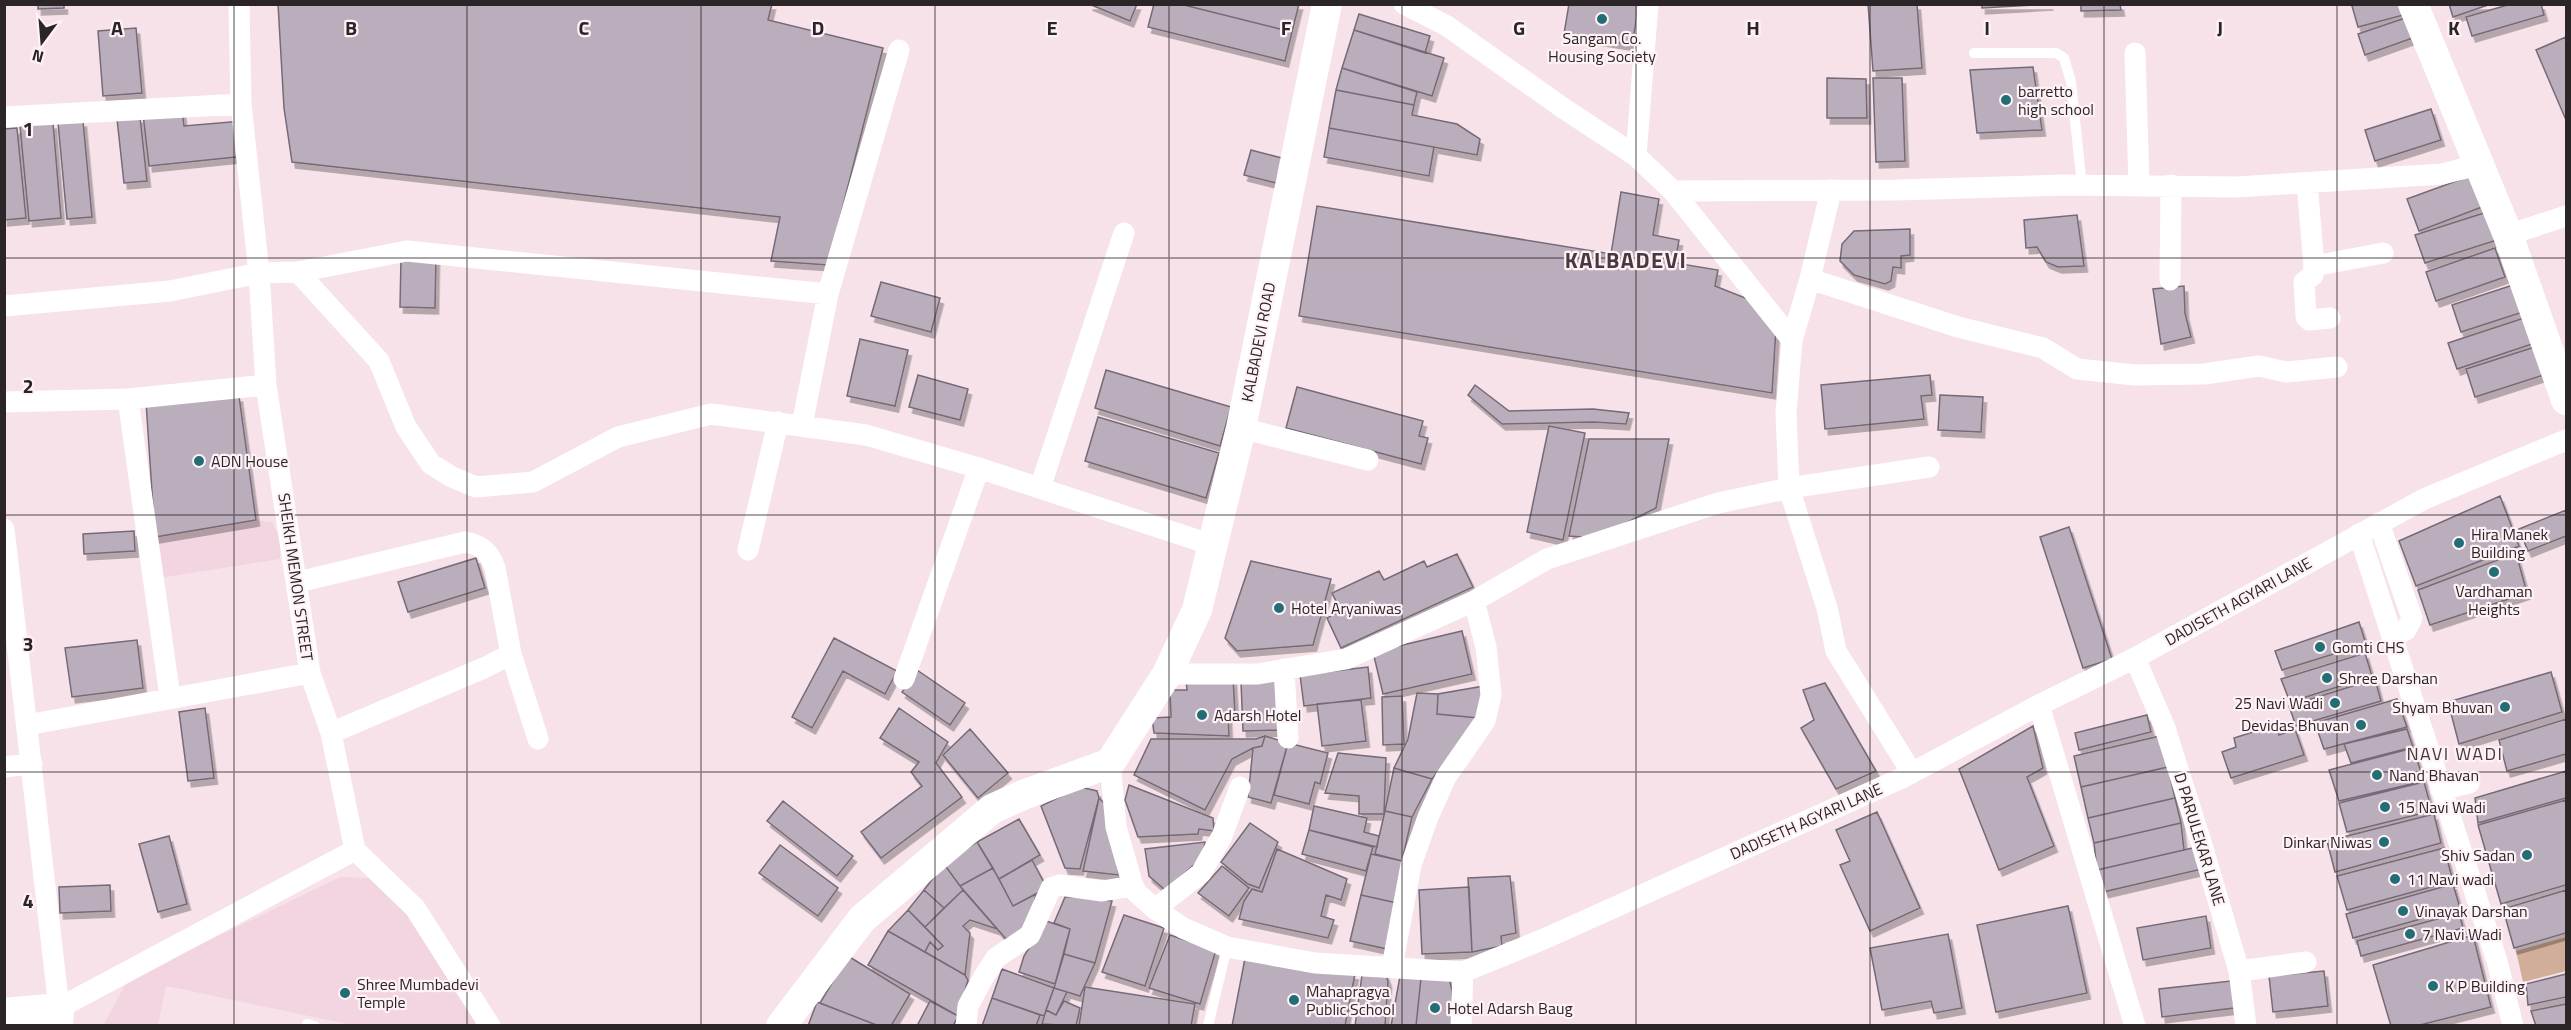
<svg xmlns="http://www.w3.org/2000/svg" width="2571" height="1030" viewBox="0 0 2571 1030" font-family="'Titillium Web',sans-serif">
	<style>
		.built { fill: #f2d5e0 }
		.green { fill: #d1ae9a }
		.building { fill: #bbaebc; stroke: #766a77; stroke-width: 1.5; filter: url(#shadow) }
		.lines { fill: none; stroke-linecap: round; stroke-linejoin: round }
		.lane { stroke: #fff; stroke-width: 10 }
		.street { stroke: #fff; stroke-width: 21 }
		.secondary { stroke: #fff; stroke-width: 30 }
		.grid { fill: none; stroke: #2c2528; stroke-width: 1.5; stroke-opacity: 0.55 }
		.poi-dot { fill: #236d76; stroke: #fef2f6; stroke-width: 2 }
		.labels { text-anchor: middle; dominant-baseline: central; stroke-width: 4.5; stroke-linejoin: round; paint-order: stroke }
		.poi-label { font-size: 16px; fill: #2c2528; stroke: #fef2f6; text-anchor: start }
		.street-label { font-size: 16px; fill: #2c2528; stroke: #fef2f6 }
		.neighbourhood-label { font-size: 18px; letter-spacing: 1.5px; fill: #49393f; stroke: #fef2f6 }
		.district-label { font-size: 22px; font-weight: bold; letter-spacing: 1.5px; fill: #49393f; stroke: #fef2f6 }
		.grid-label { font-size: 20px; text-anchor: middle; font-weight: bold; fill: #2c2528; stroke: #fef2f6; stroke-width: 4.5; stroke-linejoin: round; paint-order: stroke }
	</style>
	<defs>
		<filter id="shadow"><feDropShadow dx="3.5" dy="6" stdDeviation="0" flood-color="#0004"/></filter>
	</defs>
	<rect width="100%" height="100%" fill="#f7e2ea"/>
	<path class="built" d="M256 520 272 522 281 540 280 559 153 579 155 537Z
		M340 877 375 878 403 901 490 1025H352L166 986 158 1025 103 1026 125 985 169 960Z"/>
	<path class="green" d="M2566 937V971L2523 982 2516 951Z"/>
	<path class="building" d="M38 4H64V8L38 9Z
		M278 4H772L768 20 883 48 828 265 771 261 780 217 292 162 284 108Z
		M1089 4H1137L1130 21Z
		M1154 4H1180L1292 32 1285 61 1148 27Z
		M1180 4H1299L1292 32Z
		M1569 4H1639L1632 45 1564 34Z
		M1868 4H1917L1922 68 1873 71Z
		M1982 4H2050L1982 8Z
		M2081 4H2120L2121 10 2081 11Z
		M2356 4H2409L2411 13 2358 27 2352 6Z
		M2449 4H2491L2453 17Z
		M2511 4H2541L2544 15 2472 36 2466 17Z
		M1359 14 1430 36 1425 53 1354 30Z
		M2414 15 2421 35 2365 55 2358 34Z
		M136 28 142 93 103 96 98 31Z
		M1354 30 1444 58 1432 96 1342 68Z
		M2566 37V120L2536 50Z
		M2033 67 2042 130 1977 133 1970 70Z
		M1342 68 1417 92 1414 105 1336 90Z
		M1827 78 1866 79 1867 118H1827Z
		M1873 78H1902L1905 161 1876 162Z
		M1336 90 1414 105 1412 115 1457 124 1480 139 1477 155 1329 128Z
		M2431 109 2441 140 2375 161 2365 130Z
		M182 110 184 126 242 121 246 156 149 166 143 114Z
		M140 117 147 181 124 183 117 119Z
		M83 121 92 217 67 219 58 123Z
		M53 123 61 218 29 221 20 126Z
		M17 128 26 218 4 220V129Z
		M1329 128 1434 147 1429 176 1324 157Z
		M1251 150 1282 158 1276 183 1244 175Z
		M2470 176 2482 207 2419 231 2407 199Z
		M1621 192 1659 199 1653 235 1679 240 1675 263 1718 270 1715 286 1758 303 1776 328 1772 393 1299 316 1317 206 1611 254Z
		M2487 212 2497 240 2425 263 2415 235Z
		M2077 215 2084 266 2058 267 2046 262 2037 247 2026 248 2024 220Z
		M1910 229V255L1901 256V268L1893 267 1891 281 1885 284 1854 275 1840 261 1842 244 1854 231Z
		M2495 248 2505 277 2436 301 2426 272Z
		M401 258 436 259 435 308 400 307Z
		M881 282 940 298 931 332 871 316Z
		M2516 284 2526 311 2461 332 2452 305Z
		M2184 286 2185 313 2191 337 2161 344 2153 289Z
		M2527 317 2535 343 2457 369 2448 343Z
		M860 339 908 350 895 406 847 396Z
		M2541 345 2550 373 2475 397 2466 369Z
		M1106 370 1231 407 1220 446 1095 408Z
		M918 375 968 389 960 420 909 407Z
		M1930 375 1932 395 1921 396 1924 419 1825 429 1821 385Z
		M1475 385 1509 411 1593 409 1629 413 1626 424 1593 422 1502 424 1468 395Z
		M1297 387 1423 421 1419 436 1428 438 1421 464 1286 428Z
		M1940 395 1983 397 1981 432 1938 430Z
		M239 396 256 520 155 537 146 402Z
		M1098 417 1219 453 1206 498 1085 461Z
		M1549 426 1585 433 1563 540 1527 532Z
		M1589 439H1669L1656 508 1596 538 1569 536Z
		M2500 496 2519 546 2416 586 2399 541Z
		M2566 510V536L2528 551 2519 529Z
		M2069 527 2112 659 2083 668 2040 537Z
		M134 531 135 551 84 554 83 534Z
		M2516 553 2527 593 2430 625 2418 590Z
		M1457 554 1473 587 1341 648 1327 618 1341 611 1332 593 1379 571 1384 580 1424 561 1427 567Z
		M476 558 485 588 408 612 398 582Z
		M1251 561 1331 579 1313 645 1237 651 1225 638Z
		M2359 622 2366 644 2282 670 2275 651Z
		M1462 631 1472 674 1383 694 1373 652Z
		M834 638 897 671 885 694 843 671 812 728 792 717Z
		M137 640 143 688 72 697 65 648Z
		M2365 653 2372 676 2290 702 2281 679Z
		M1368 667 1371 698 1304 706 1300 675Z
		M917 670 965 703 950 725 902 692Z
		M2551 672 2562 712 2459 744 2448 702Z
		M1233 678 1235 713H1228L1229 736 1154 733 1152 718 1171 717 1170 690H1187L1186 679Z
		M2375 679 2381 701 2296 726 2289 706Z
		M1279 681 1280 730 1243 731 1241 682Z
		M1825 683 1876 771 1836 789 1801 728 1814 720 1803 690Z
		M1484 686 1479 718 1437 714 1438 694Z
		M1417 693 1438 694 1437 714 1479 718 1432 779 1394 768 1408 739Z
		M1402 696 1404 744 1383 745 1382 697Z
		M2397 699 2407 727 2324 749 2315 723Z
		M1361 700 1366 741 1322 746 1317 704Z
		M205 708 214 778 188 781 179 712Z
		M899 708 948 742 936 763 962 797 881 858 861 832 922 786 911 772 919 762 880 738Z
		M2147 715 2151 732 2079 750 2075 733Z
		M2566 719V754L2507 771 2499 740Z
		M2275 725 2279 735 2295 729 2304 755 2231 778 2222 752 2236 747 2234 738Z
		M2033 726 2043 768 2027 777 2054 846 1999 870 1959 769Z
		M970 729 1008 773 978 798 943 755Z
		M2407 729 2413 747 2351 763 2344 744Z
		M1265 736 1288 743 1271 803 1248 797 1253 748 1262 746Z
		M1265 736 1262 746 1253 748 1232 759 1205 810 1134 775 1151 739H1256Z
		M2160 736 2168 767 2081 787 2074 756Z
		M1288 743 1328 753 1320 784 1315 782 1309 804 1274 795Z
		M2413 748 2424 781 2339 801 2329 770Z
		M1338 753 1386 758 1384 814H1359V796L1325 793Z
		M2168 767 2175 798 2088 818 2081 787Z
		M1394 768 1432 779 1412 817 1385 811Z
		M2566 771V798L2478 823 2475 798Z
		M2424 782 2432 811 2347 832 2339 803Z
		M1129 785 1213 818 1214 831 1199 829 1198 834 1138 837 1125 800Z
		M1080 787 1097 791 1099 798 1080 869 1065 868 1041 806Z
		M1099 798 1106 805 1119 875 1083 871Z
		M2175 798 2181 823 2094 843 2088 818Z
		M2566 800V885L2501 904 2478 825Z
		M783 801 853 856 837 876 767 821Z
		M1314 806 1367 818 1364 832 1379 836 1377 847 1309 830Z
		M1385 811 1412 817 1402 861 1375 854Z
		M1877 812 1920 908 1870 931 1840 865 1850 861 1836 830Z
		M2434 814 2441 843 2335 872 2327 841Z
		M1019 819 1040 855 999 879 977 842Z
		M1250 823 1278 842 1259 888 1248 884 1221 862Z
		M2181 823 2184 850 2097 870 2094 843Z
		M1309 830 1373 847 1366 871 1302 854Z
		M169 836 187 904 158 912 139 844Z
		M977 842 993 868 960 886 944 864Z
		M1205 842 1203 857 1165 890 1149 876 1145 849Z
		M780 845 838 888 818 916 759 873Z
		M2197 847 2202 869 2103 892 2097 870Z
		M2444 848 2453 881 2347 910 2337 876Z
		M1277 849 1347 879 1341 900 1326 895 1321 916 1334 920 1328 938 1239 919 1244 901 1252 889 1262 892Z
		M1371 854 1407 862 1397 903 1361 895Z
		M1032 860 1047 888 1013 906 999 879Z
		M944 864 963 890 944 908 924 890Z
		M1222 866 1249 888 1229 916 1198 893Z
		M993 868 1013 906 1036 894 1028 931 1006 939 960 886Z
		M1510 876 1516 933 1501 936 1502 946 1472 952 1468 878Z
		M2453 884 2460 908 2353 938 2346 914Z
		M110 885 111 911 60 913 59 887Z
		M1469 887 1472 952 1422 954 1419 890Z
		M924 890 944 908 925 927 908 910Z
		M963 890 997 929 970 920 963 926 970 933 965 975 925 952 930 942 938 950 943 946 925 927Z
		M2566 890V933L2514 948 2503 909Z
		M1361 895 1397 903 1387 949 1350 941Z
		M1084 896 1112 901 1095 963 1064 954 1070 929 1054 923 1065 897Z
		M2068 906 2087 993 1996 1012 1977 925Z
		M908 910 943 946 938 950 930 942 925 952 888 931Z
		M2459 913 2463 928 2361 956 2357 941Z
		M1124 915 1164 928 1145 986 1102 972Z
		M2206 916 2211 948 2143 960 2137 928Z
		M1046 921 1070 929 1055 984 1019 972 1024 956Z
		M888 931 965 975 968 980 958 1016 868 965Z
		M1948 934 1962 1008 1934 1013 1931 1001 1882 1010 1870 948Z
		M1170 935 1216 950 1200 1004 1149 988Z
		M2473 935 2491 1007 2416 1026H2391L2373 965Z
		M1246 953 1355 974 1345 1026H1232Z
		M1064 954 1095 963 1080 996 1054 988Z
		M848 956 910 994 891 1026H879L820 1003Z
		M1002 969 1054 988 1044 1016 992 998Z
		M2324 971 2328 1006 2273 1012 2269 976Z
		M1385 973 1388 981 1385 1026H1355L1362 975Z
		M2566 974V997L2528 1005 2526 984Z
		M1400 976 1421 978 1416 1026H1391Z
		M1449 977 1452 991 1454 1026H1416L1421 978Z
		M2231 981 2234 1008 2162 1017 2159 989Z
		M1085 987 1195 1004 1191 1026H1079Z
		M1054 988 1067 992 1056 1015 1046 1010Z
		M992 998 1040 1015 1036 1026H982Z
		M930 1001 958 1016 953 1026H917Z
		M1064 1001 1080 1008 1076 1026 1042 1024 1046 1010 1056 1015Z
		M817 1002 879 1026H808Z
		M2566 1004V1026H2536L2531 1011Z"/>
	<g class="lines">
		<path class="lane" d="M1974 53H2056L2064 58 2071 82 2082 186
			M307 1024 315 1026
			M1208 1026 1227 947"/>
		<path class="street" d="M239 4 241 104 259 273 266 385 310 673 331 733 355 850 415 908 490 1026
			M1404 4 1447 26 1563 108 1636 156 1673 191 1792 340
			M2135 53 2139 185
			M4 117 241 104
			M1636 156 1648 4
			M2307 183 2314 266 2313 275 2304 282 2306 317 2309 320 2330 318
			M1831 190 1810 279 1792 340 1786 413 1789 488 1827 608 1836 651 1912 773
			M1673 191 1897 190 2064 185 2237 187 2442 174 2478 165
			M2508 235 2566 216
			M2314 266 2383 253
			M298 272 379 361 406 427 431 464 452 477 476 487 533 482 618 437 711 414 866 435 979 468 1212 545
			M1810 279 1958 327 2043 348 2077 369 2135 375 2204 374 2259 366 2286 372 2337 367
			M2170 280 2171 185
			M4 306 170 291 259 273 298 272 407 251 828 294
			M128 399 170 697
			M4 402 128 399 266 385
			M802 425 828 294 899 50
			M1241 428 1368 460
			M1040 488 1124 233
			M2379 523 2412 618 2406 630 2392 638
			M4 529 59 1008 355 850
			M2359 534 2497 961 2513 1026
			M748 550 778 422
			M298 582 465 542C482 545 490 553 495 568L511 654 538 739
			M2135 658 2165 728 2201 842 2239 971 2246 1026
			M1284 669 1288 738
			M1167 674H1258L1346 659 1474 601 1547 559 1718 503 1789 488 1929 467
			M904 679 979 468
			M2039 705 2135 1026
			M27 725 310 673
			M331 733 486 667 511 654
			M1110 763 1116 827 1133 886 1137 893 1155 909 1183 928 1227 947 1315 963 1463 972 1544 939 1902 778 2039 705 2135 658 2424 499 2566 440
			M4 767 32 764
			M2441 790 2469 783
			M1155 909 1201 873 1222 836 1240 787
			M1392 967 1411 865 1428 817 1446 777 1485 721 1491 695 1486 647 1474 601
			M2239 971 2306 962
			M966 1026 968 1006 983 978 996 958 1030 935 1051 888 1060 885 1102 891 1133 886
			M1461 1026 1463 972"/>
		<path class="secondary" d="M2413 4 2508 235 2566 400
			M4 1013 59 1008 58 1026
			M781 1026 862 919 992 809 1023 795 1110 763 1167 674 1197 610 1241 428 1327 4"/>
	</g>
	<path class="grid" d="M234 4V1026M467 4V1026M701 4V1026M935 4V1026M1169 4V1026M1402 4V1026M1636 4V1026M1870 4V1026M2104 4V1026M2337 4V1026M4 258H2566M4 515H2566M4 772H2566"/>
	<g class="poi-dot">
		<circle cx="1602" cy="19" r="6"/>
		<circle cx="2006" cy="100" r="6"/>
		<circle cx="199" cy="461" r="6"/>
		<circle cx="2459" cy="543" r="6"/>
		<circle cx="2494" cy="572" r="6"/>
		<circle cx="1279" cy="608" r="6"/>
		<circle cx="2320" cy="647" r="6"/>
		<circle cx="2327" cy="678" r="6"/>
		<circle cx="2335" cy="703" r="6"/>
		<circle cx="2505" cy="707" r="6"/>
		<circle cx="1202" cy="715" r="6"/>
		<circle cx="2361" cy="725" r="6"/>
		<circle cx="2377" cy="775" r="6"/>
		<circle cx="2385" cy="807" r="6"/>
		<circle cx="2384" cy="842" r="6"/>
		<circle cx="2527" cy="855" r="6"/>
		<circle cx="2395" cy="879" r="6"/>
		<circle cx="2403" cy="911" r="6"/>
		<circle cx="2410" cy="934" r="6"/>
		<circle cx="2433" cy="986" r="6"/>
		<circle cx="345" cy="993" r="6"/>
		<circle cx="1294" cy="1000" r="6"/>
		<circle cx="1435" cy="1008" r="6"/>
	</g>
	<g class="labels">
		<g class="poi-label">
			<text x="1602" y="38" text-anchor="middle">Sangam Co.<tspan x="1602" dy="18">Housing Society</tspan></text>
			<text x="2018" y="91">barretto<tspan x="2018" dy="18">high school</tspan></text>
			<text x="211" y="461">ADN House</text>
			<text x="2471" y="534">Hira Manek<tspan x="2471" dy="18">Building</tspan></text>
			<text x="2494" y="591" text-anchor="middle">Vardhaman<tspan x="2494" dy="18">Heights</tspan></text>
			<text x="1291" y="608">Hotel Aryaniwas</text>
			<text x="2332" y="647">Gomti CHS</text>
			<text x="2339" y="678">Shree Darshan</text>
			<text x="2323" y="703" text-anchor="end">25 Navi Wadi</text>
			<text x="2493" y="707" text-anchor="end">Shyam Bhuvan</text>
			<text x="1214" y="715">Adarsh Hotel</text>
			<text x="2349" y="725" text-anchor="end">Devidas Bhuvan</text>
			<text x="2389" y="775">Nand Bhavan</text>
			<text x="2397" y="807">15 Navi Wadi</text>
			<text x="2372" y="842" text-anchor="end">Dinkar Niwas</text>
			<text x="2515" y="855" text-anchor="end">Shiv Sadan</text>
			<text x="2407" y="879">11 Navi wadi</text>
			<text x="2415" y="911">Vinayak Darshan</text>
			<text x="2422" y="934">7 Navi Wadi</text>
			<text x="357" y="984">Shree Mumbadevi<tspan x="357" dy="18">Temple</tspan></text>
			<text x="2445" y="986">K P Building</text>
			<text x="1306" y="991">Mahapragya<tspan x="1306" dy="18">Public School</tspan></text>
			<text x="1447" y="1008">Hotel Adarsh Baug</text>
		</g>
		<g class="street-label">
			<text transform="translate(1258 342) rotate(-79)">KALBADEVI ROAD</text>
			<text transform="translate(296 577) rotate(82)">SHEIKH MEMON STREET</text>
			<text transform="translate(2238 601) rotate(-29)">DADISETH AGYARI LANE</text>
			<text transform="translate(1806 821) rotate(-24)">DADISETH AGYARI LANE</text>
			<text transform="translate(2200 839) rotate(73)">D PARULEKAR LANE</text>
		</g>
		<g class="neighbourhood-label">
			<text x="2455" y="753">NAVI WADI</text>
		</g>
		<g class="district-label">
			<text x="1626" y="260">KALBADEVI</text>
		</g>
	</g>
	<g class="grid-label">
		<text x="117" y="35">A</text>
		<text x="351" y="35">B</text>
		<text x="584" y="35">C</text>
		<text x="818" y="35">D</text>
		<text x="1052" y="35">E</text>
		<text x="1286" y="35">F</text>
		<text x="1519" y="35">G</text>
		<text x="1753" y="35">H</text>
		<text x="1987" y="35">I</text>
		<text x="2220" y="35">J</text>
		<text x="2454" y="35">K</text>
		<text x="28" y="136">1</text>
		<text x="28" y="393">2</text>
		<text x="28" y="651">3</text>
		<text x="28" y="908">4</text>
	</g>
	<rect width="2571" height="1030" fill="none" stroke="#2c2528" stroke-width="12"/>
	<g transform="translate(42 42) rotate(196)" stroke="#fef2f6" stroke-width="4.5" paint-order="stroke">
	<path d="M0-4.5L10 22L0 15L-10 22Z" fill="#2c2528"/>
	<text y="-9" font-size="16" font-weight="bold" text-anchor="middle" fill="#2c2528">N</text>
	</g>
</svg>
